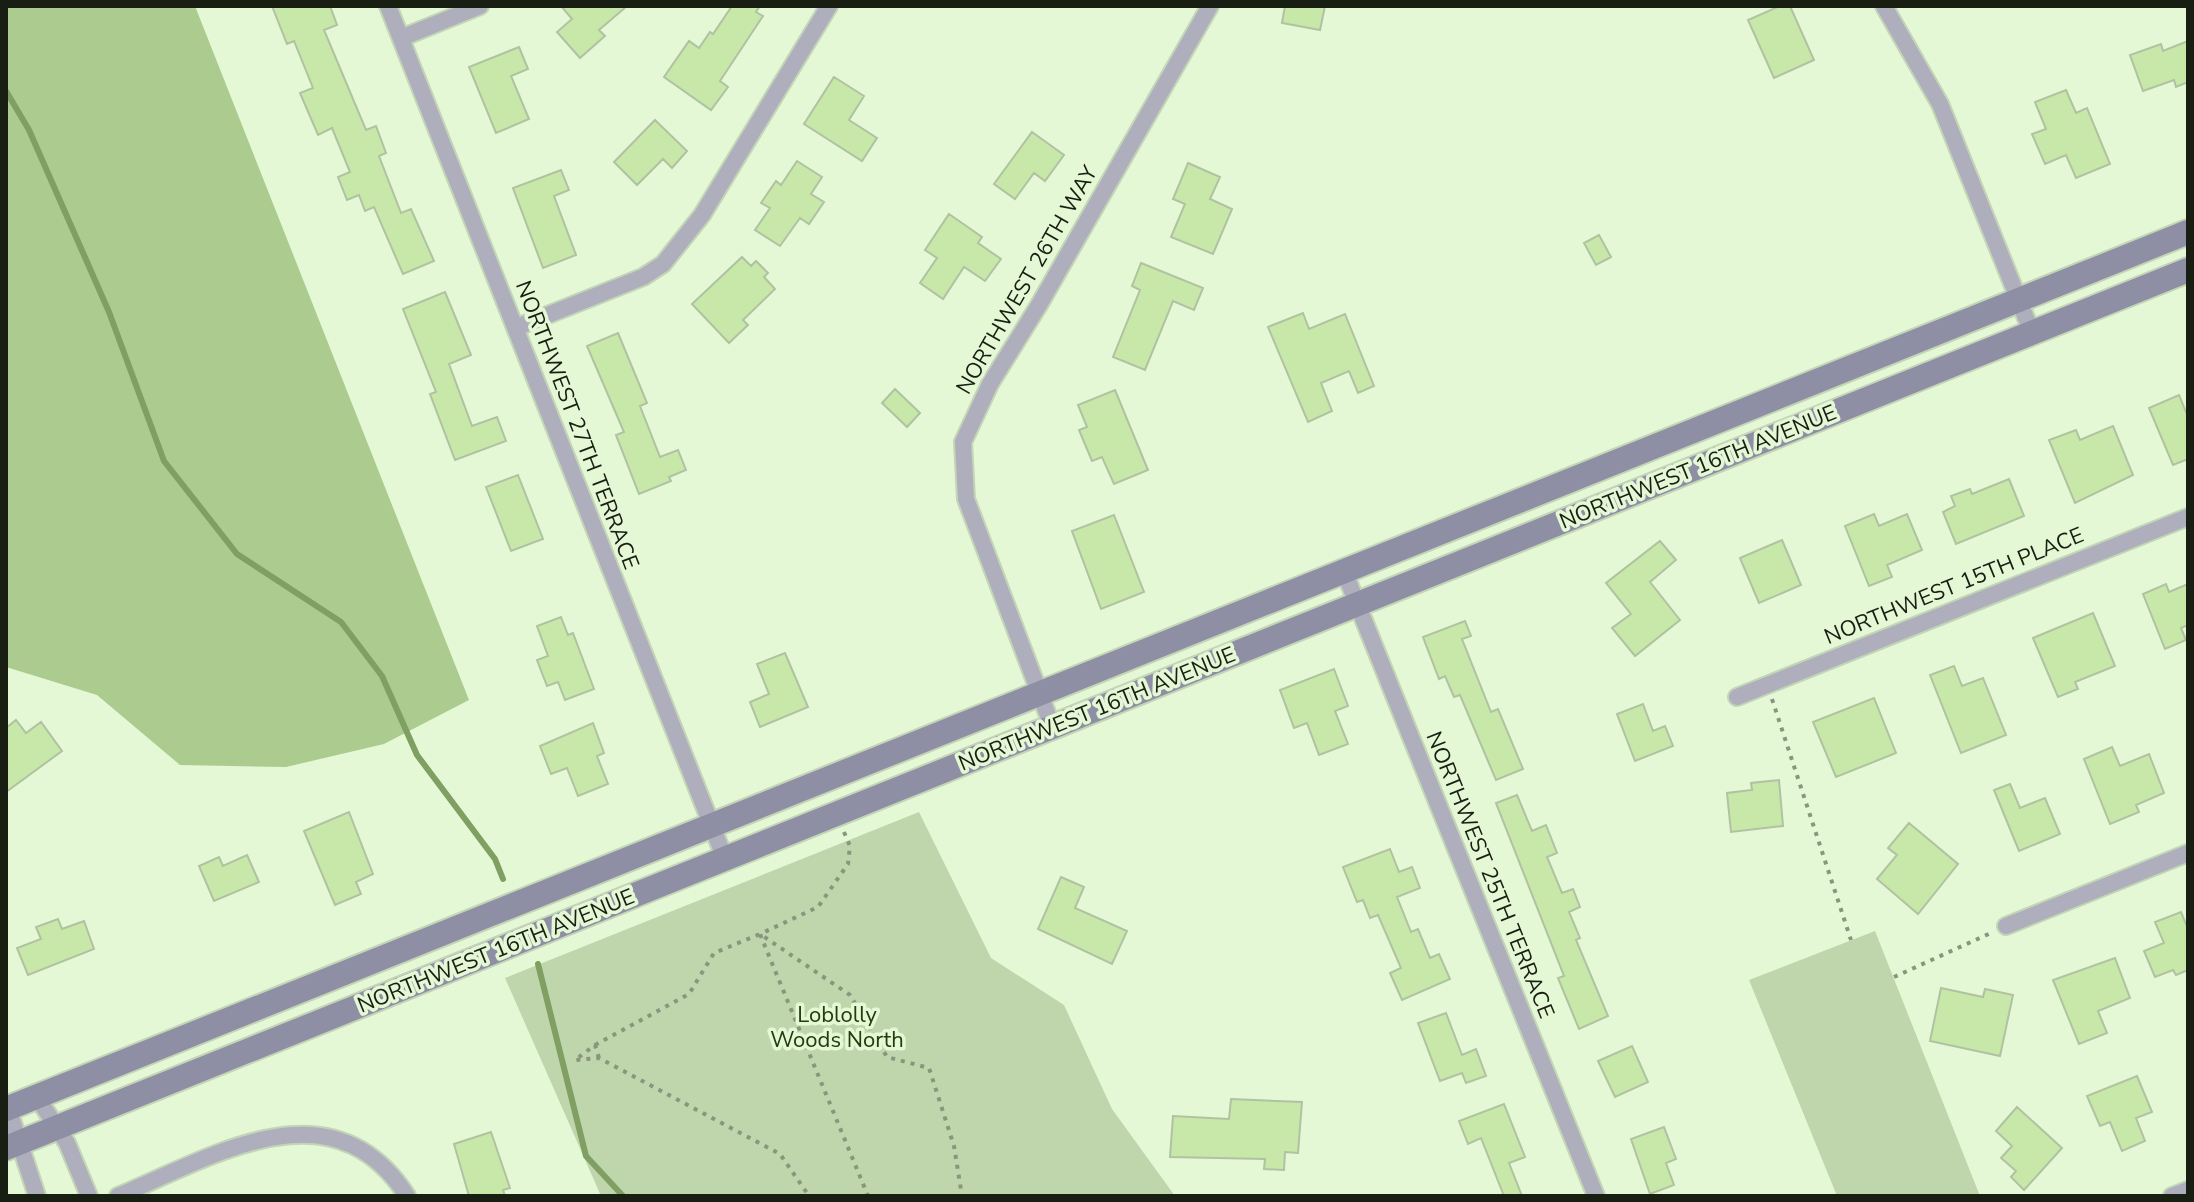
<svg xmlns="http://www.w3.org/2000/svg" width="2194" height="1202" viewBox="0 0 2194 1202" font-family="'Nunito Sans',sans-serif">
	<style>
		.green { fill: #bfd6ac }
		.forest { fill: #abcc8e }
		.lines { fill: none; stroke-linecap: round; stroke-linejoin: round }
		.stream { stroke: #809f63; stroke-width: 6 }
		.building { fill: #c7e8a9; stroke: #b0c2a1; stroke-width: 2 }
		.street-casing { stroke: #c4d5b7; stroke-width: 20 }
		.secondary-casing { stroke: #c4d5b7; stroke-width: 28 }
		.path { stroke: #89967e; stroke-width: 4; stroke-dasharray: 4 6; stroke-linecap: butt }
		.street { stroke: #aeaebd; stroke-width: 16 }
		.secondary { stroke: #8e8ea4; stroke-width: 24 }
		.labels { text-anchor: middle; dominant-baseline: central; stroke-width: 7; stroke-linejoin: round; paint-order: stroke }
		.street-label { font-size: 22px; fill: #181e12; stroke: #e5f8d6 }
		.park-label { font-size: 22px; fill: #253a0d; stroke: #e5f8d6 }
	</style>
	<rect width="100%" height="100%" fill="#e5f8d6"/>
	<path class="green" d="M919 812 991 958 1064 1005 1112 1109 1175 1196H601L505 978Z
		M1875 931 1980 1196H1837L1749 980Z"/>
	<path class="forest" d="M6 6H195L469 700 384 744 286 767 180 765 97 695 6 667Z"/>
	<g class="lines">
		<path class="stream" d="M6 91 29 130 109 312 164 461 237 554 341 622 382 676 417 755 495 859 503 879
			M538 964 586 1156 623 1196"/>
	</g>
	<path class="building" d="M272 6H330L337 25 324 30 366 130 376 126 386 153 379 156 401 213 411 209 434 261 403 274 374 207 365 211 359 195 347 200 338 177 350 172 332 128 318 135 300 93 313 88 294 41 287 44Z
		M561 6H627L599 30 605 36 580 58 557 32 572 19Z
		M732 6H760L756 12 763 16 720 81 728 87 711 110 664 77 689 41 699 48 710 32 713 34Z
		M1285 6H1325L1320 30 1282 23Z
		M1780 6H1790L1814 60 1774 78 1748 20Z
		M2188 41V82L2176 87 2174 80 2143 91 2130 55 2161 44 2163 51Z
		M519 47 528 69 511 76 529 119 496 133 469 67Z
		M834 77 864 96 849 120 877 138 862 161 804 124Z
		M2066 90 2076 113 2087 108 2110 164 2076 178 2066 155 2045 164 2032 134 2046 129 2035 102Z
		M655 120 687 151 672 168 663 159 637 185 614 162Z
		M1032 132 1064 155 1045 181 1034 173 1015 199 994 184Z
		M797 161 822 177 811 194 824 202 809 224 800 218 780 246 755 230 770 208 761 203 776 181 781 185Z
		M1188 163 1220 177 1210 199 1232 209 1213 254 1171 237 1185 204 1173 199Z
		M561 170 569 190 554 196 576 255 543 268 513 188Z
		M949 214 982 237 978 243 1001 259 985 281 964 267 943 299 920 283 937 258 925 250Z
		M1599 235 1611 257 1596 265 1584 243Z
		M742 257 751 266 756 261 768 273 764 277 775 289 743 320 748 325 729 343 692 304Z
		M1141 263 1203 288 1194 310 1173 301 1145 370 1113 357 1140 290 1132 286Z
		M445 292 471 355 449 364 472 426 497 417 506 441 455 460 430 394 436 392 403 309Z
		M1303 313 1309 329 1345 314 1374 386 1358 393 1349 371 1321 383 1332 411 1308 422 1268 327Z
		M618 333 647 403 640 406 660 457 678 450 686 470 669 477 671 481 639 494 616 435 624 432 587 346Z
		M895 389 920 413 907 427 882 403Z
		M1115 390 1148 470 1114 484 1102 457 1092 461 1079 430 1087 427 1078 405Z
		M2179 395 2188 417V459L2173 465 2149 408Z
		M2113 426 2133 475 2075 503 2049 440 2076 430 2080 440Z
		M518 475 543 539 511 551 486 487Z
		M2009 479 2024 516 1956 544 1943 512 1955 506 1951 496 1970 489 1972 494Z
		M1874 514 1879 526 1907 514 1922 550 1887 565 1892 577 1869 586 1845 526Z
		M1114 515 1144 592 1101 609 1072 531Z
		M1782 540 1801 585 1759 603 1740 558Z
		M1660 541 1676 560 1650 582 1680 620 1635 656 1612 628 1631 614 1606 583Z
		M2166 584 2169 592 2188 584V625L2181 628 2186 640 2165 649 2143 594Z
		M2093 613 2115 666 2075 682 2078 689 2058 697 2033 638Z
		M561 617 568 635 573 633 594 689 565 700 558 682 547 686 537 660 548 656 537 626Z
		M1465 621 1471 636 1462 639 1491 712 1498 709 1523 769 1496 780 1460 695 1454 697 1445 676 1439 679 1423 637Z
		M785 653 808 707 760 727 750 702 769 694 757 664Z
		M1954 666 1962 686 1983 678 2006 735 1961 753 1930 675Z
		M1334 669 1348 706 1335 711 1348 744 1319 755 1307 723 1294 728 1280 690Z
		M1874 698 1896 753 1836 777 1813 722Z
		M1643 704 1653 731 1665 726 1673 746 1635 761 1617 714Z
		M16 720 26 733 41 722 62 751 6 792V728Z
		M593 723 604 753 597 756 608 784 578 796 567 768 551 774 540 746Z
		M2112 747 2120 766 2149 754 2164 793 2136 805 2139 812 2110 824 2084 759Z
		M1779 780 1783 826 1731 832 1727 793 1752 790 1751 783Z
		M2010 784 2020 808 2045 798 2060 834 2019 851 1994 790Z
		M1517 795 1532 831 1546 825 1557 853 1547 857 1562 893 1573 889 1580 907 1569 912 1580 938 1576 940 1608 1016 1579 1029 1558 978 1564 976 1496 803Z
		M349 812 373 874 356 882 361 894 335 905 304 831Z
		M1909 823 1958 864 1918 914 1877 879 1897 855 1888 848Z
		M1390 849 1399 872 1412 867 1420 888 1397 897 1411 932 1418 929 1430 958 1439 954 1450 979 1402 1000 1390 973 1401 968 1378 915 1370 918 1363 900 1357 902 1343 867Z
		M247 855 259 882 214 901 199 866 219 857 223 866Z
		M1061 877 1084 887 1075 908 1127 931 1112 964 1038 929Z
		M2181 912 2188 929V970L2176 975 2173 970 2155 977 2144 951 2164 943 2155 922Z
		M58 919 62 929 84 921 94 949 28 975 17 948 41 939 36 927Z
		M2115 958 2130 998 2098 1011 2107 1033 2079 1044 2053 980Z
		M1941 988 1983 997 1985 989 2013 995 2000 1056 1930 1041Z
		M1446 1013 1462 1055 1476 1049 1486 1076 1466 1083 1462 1073 1440 1081 1418 1023Z
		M1632 1046 1648 1082 1615 1097 1598 1061Z
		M2137 1076 2152 1112 2136 1118 2145 1141 2122 1151 2110 1122 2100 1126 2087 1096Z
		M1231 1099 1302 1102 1298 1153 1285 1152 1284 1170 1264 1169 1265 1159 1170 1157 1173 1116 1229 1119Z
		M1504 1104 1525 1157 1509 1163 1522 1196H1504L1481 1138 1468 1144 1459 1121Z
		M2017 1107 2062 1148 2024 1190 2011 1177 2016 1171 2001 1158 2012 1146 1996 1131Z
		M1664 1127 1676 1159 1666 1163 1674 1185 1650 1194 1631 1139Z
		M491 1132 510 1188 503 1190 505 1196H469L454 1144Z"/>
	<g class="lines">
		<defs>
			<path id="street" d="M388 6 725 859
				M1884 6 1940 104 2032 333
				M401 38 480 6
				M515 328 643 277 663 264 702 215 829 6
				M1344 571 1596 1196
				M1737 697 2188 517
				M1052 726 966 499 963 442 990 384 1039 305 1210 6
				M2006 926 2188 853
				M37 1097 67 1143 89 1196
				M8 1108 37 1196
				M118 1196C214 1156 333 1081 407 1196
				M2172 1196 2188 1190"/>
			<path id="secondary" d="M6 1109 2188 232
				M6 1148 2188 270"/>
		</defs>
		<use href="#street" class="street-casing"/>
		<use href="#secondary" class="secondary-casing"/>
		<path class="path" d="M1772 699 1851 940
			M844 832 850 846 848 864 818 907 760 934 868 1196
			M1894 977 1993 932
			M595 1045 689 994 714 953 760 934 850 995 887 1057 929 1068 954 1146 962 1196
			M599 1058 595 1045 575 1060 599 1058 780 1154 809 1196"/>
		<use href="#street" class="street"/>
		<use href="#secondary" class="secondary"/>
	</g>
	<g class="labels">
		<g class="street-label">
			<text transform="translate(1027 280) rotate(-60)">NORTHWEST 26TH WAY</text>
			<text transform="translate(577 425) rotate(69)">NORTHWEST 27TH TERRACE</text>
			<text transform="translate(1698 467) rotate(-22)">NORTHWEST 16TH AVENUE</text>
			<text transform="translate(1954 586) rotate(-22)">NORTHWEST 15TH PLACE</text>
			<text transform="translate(1097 709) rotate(-22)">NORTHWEST 16TH AVENUE</text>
			<text transform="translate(1490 875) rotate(68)">NORTHWEST 25TH TERRACE</text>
			<text transform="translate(496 951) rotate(-22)">NORTHWEST 16TH AVENUE</text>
		</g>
		<g class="park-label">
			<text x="837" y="1015">Loblolly<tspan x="837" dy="25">Woods North</tspan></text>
		</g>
	</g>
	<rect width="2194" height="1202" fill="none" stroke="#181e12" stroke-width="16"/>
</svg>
